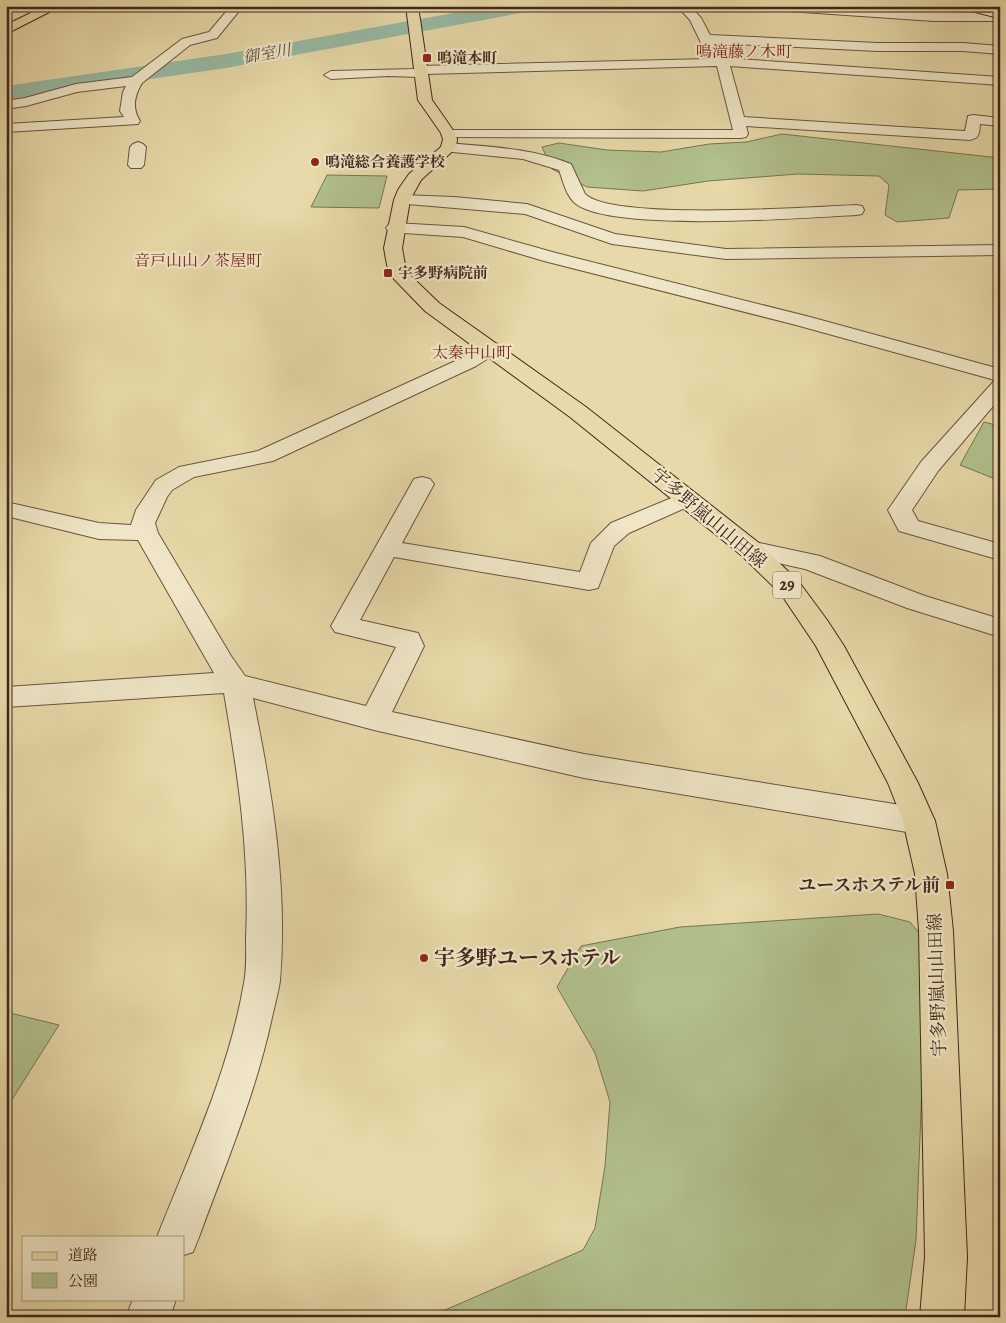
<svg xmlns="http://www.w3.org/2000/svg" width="1006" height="1323" viewBox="0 0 1006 1323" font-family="Alegreya,'Noto Serif JP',serif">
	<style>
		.green { fill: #b1c08c; stroke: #797454 }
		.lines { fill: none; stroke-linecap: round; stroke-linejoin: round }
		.river { fill: #97baa5; fill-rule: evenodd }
		.street-casing { stroke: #6a543f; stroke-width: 2 }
		.primary-casing { stroke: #41271c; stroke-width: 2 }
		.highway-casing { stroke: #41271c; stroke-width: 2 }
		.street { fill: #efe6c7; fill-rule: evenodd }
		.primary { fill: #e7d9a9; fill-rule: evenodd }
		.highway { fill: #e7d9a9; fill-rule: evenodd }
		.tram { stroke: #41271c; stroke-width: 1 }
		.poi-dot { fill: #8f2418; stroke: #efe6c7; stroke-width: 2 }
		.labels { text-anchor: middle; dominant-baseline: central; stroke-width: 4.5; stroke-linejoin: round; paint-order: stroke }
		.far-poi-label { font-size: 15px; font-weight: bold; fill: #41271c; stroke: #efe6c7; text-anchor: start }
		.far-neighbourhood-label { font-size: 16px; fill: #7a1f14; stroke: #efe6c7 }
		.far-water-label { font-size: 16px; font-style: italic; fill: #564c3e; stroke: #efe6c7 }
		.shield { fill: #efe6c7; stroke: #75604f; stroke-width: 1 }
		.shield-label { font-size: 16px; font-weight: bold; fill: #41271c }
		.street-label { font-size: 18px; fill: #41271c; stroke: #efe6c7 }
		.poi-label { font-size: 18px; font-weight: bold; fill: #41271c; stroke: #efe6c7; text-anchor: end }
		.near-poi-label { font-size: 21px; font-weight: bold; fill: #41271c; stroke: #efe6c7; text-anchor: start }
	</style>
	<rect width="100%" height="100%" fill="#e7d9a9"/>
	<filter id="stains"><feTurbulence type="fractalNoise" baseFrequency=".004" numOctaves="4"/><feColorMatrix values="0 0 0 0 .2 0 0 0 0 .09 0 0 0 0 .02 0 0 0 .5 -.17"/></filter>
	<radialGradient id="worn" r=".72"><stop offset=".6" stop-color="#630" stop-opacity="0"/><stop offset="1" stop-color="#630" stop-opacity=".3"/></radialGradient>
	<path class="green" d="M782 134 1000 158V189L958 190 949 218 897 222 885 215 889 185 879 176 798 174 708 181 643 191 587 187 552 169 542 147 559 143 607 150 661 152 709 144 746 142Z
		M327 175 387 176 379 208 311 207Z
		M984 422 1000 426V481L960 465Z
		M878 914 910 922 920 934 922 1085 916 1240 905 1317H429L583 1250 595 1228 605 1166 610 1102 595 1053 557 987 581 946 680 927Z
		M6 1012 59 1025 6 1109Z"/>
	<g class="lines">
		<path class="river" d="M492 6H536L533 10 526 12 226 68 6 100V86L226 54Z"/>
		<defs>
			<path id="street" d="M231 6H243L217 38 190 45 142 83C134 97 132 108 140 121L138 124 6 132V124L124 117 120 111 123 92 126 86 77 92 26 106 6 109V101L25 98 76 84 132 77 182 39 209 32Z
				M677 6H690L701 18 710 35 877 43H963L1000 46V54L963 51H877L714 43 722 58 1000 77V85L730 66 744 117 965 131 968 116 973 115 1000 118V126L980 124C979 133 980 138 970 140L746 126 748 134 746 137 741 138 448 137 443 136 441 133 443 130H733L717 66 426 74 420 77 388 76 331 79 324 75 331 71 414 69 420 66 709 59 690 20Z
				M754 6C836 6 918 13 1000 13V21H934L760 9Z
				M138 142 143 144 146 147 144 165 141 168H131L128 165 130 147 133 144Z
				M448 143C490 147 532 148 571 164L585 194C612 221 811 207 856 205L862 206 864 210 862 214 856 215C803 218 613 232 576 204 566 196 563 181 559 170L523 159 443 151 440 148 443 145Z
				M402 195 454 197 527 204 615 234 726 249 1000 245V255L726 259 612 244 525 214 396 203 394 200 396 197Z
				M395 223 464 227 556 253 810 317 1000 369V398L938 471 912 510 918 521 1000 544V560L899 531 888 510 921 462 995 380 796 325 544 261 463 237 389 232 386 228 389 224Z
				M491 342 498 344 501 348 498 352 476 366 273 461 194 477 172 490 167 497 155 523 158 533 231 656 245 676 366 706 396 647 335 632 331 626 414 479 422 477 430 479 434 484 402 543 580 572 591 543 611 523 686 492 694 494 698 499 694 504 629 533 614 546 598 588 589 590 394 557 360 620 418 633 424 646 392 712 584 754 919 808 930 812 935 821 930 830 919 834 584 778 374 730 253 698C272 791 288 886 280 981 278 994 274 1008 271 1022 255 1095 225 1166 199 1237L193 1252 184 1255V1237H157C190 1154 229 1071 244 983 247 968 246 952 246 938 250 855 238 774 224 693L6 707V687L214 673 138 540 99 539 6 516V502L99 523 131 525 136 510 156 480 179 467 258 451 462 358 484 344Z
				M750 541 820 556 925 596 1000 619V637L907 608 805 569 741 555 738 549 741 543Z
				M133 1299H176L170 1317H126Z"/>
			<path id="primary" d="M406 6H418L432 100 455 133 457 139 456 148 421 180 410 200 402 248 405 265 411 276 439 303 586 407 759 543 799 582 827 620 844 646 918 783 935 821 947 874 953 931 967 1257 964 1317H920L925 1257 919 931 915 874 903 821 888 783 816 646 781 594 741 555 570 417 425 311 394 279 387 265 384 248 394 200 398 190 409 174 441 147 443 139 441 133 418 100Z"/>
			<path id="highway" d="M45 6H61L6 34V25Z"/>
		</defs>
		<use href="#street" class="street-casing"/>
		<use href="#primary" class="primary-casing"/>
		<use href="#highway" class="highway-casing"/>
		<use href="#street" class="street"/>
		<use href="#primary" class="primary"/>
		<use href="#highway" class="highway"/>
		<path class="tram" d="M950 6 1000 19"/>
	</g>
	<g class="poi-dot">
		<rect x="422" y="53" width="10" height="10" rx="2.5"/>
		<circle cx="315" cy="162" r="5"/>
		<rect x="383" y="268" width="10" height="10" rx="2.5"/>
		<rect x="945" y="880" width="10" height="10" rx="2.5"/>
		<circle cx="424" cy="958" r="5"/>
	</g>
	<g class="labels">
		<g class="far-poi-label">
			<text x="437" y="58">鳴滝本町</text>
			<text x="325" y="162">鳴滝総合養護学校</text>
			<text x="398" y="273">宇多野病院前</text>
		</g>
		<g class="far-neighbourhood-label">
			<text x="744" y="52">鳴滝藤ノ木町</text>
			<text x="198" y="261">音戸山山ノ茶屋町</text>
			<text x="472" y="353">太秦中山町</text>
		</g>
		<g class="far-water-label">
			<text transform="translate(267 54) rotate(-10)">御室川</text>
		</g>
		<rect class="shield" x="773" y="571.5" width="28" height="27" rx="4"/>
		<g class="shield-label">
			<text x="787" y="585">29</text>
		</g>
		<g class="street-label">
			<text transform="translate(709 518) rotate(40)">宇多野嵐山山田線</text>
			<text transform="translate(937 985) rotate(-92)">宇多野嵐山山田線</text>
		</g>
		<g class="poi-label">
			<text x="940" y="885">ユースホステル前</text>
		</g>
		<g class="near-poi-label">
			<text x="434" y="958">宇多野ユースホテル</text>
		</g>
	</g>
	<rect width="1006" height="1323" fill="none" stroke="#e7d9a9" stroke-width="25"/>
	<rect x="8" y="8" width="991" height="1308" fill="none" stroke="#41271c" stroke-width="2.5"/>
	<rect x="12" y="12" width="981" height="1298" fill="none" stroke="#41271c"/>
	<rect x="22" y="1236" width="162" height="65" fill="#efe6c7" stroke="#a99a83"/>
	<rect x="32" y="1252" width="25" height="8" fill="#e7d9a9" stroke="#a99a83"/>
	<text x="68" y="1260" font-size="15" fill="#41271c">道路</text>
	<rect x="32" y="1273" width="25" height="15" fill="#b1c08c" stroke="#a99a83"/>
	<text x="68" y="1286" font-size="15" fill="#41271c">公園</text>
	<rect width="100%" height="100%" filter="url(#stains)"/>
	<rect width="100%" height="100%" fill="url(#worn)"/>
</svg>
